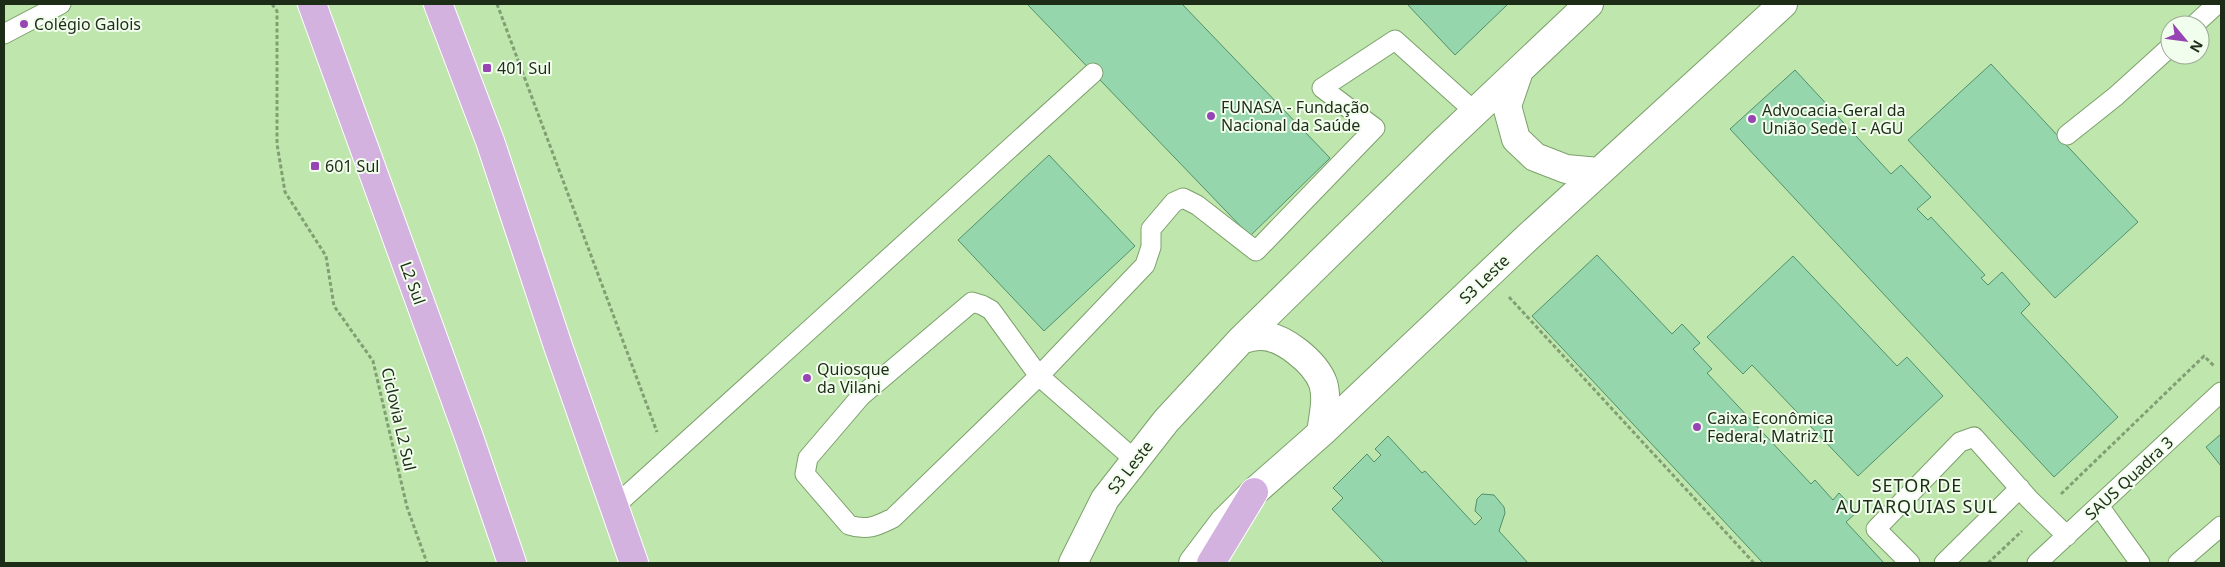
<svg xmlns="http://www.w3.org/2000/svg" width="2225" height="567" viewBox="0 0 2225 567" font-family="'Noto Sans',sans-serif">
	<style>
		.building { fill: #95d6ad; stroke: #52906b }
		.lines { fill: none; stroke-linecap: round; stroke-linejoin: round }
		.lane-casing { stroke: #7ca16b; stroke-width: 21 }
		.secondary-casing { stroke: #7ca16b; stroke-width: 30 }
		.primary-casing { stroke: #fff; stroke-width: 30 }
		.path { stroke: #819f73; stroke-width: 3; stroke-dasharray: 4 2.5; stroke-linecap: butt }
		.lane { stroke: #fff; stroke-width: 19 }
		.secondary { stroke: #fff; stroke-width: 28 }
		.primary { stroke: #d3b2e0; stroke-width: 28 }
		.poi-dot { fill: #9745b4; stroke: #f2feed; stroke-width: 2 }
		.labels { text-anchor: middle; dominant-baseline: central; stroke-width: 4; stroke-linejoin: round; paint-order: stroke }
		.poi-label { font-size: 16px; fill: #1d2c16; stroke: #f2feed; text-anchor: start }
		.street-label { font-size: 16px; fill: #1d2c16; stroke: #f2feed }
		.neighbourhood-label { font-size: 18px; letter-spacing: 1px; fill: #1d2c16; stroke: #f2feed }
	</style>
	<rect width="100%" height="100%" fill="#bfe6ad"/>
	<path class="building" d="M1027 4H1182L1330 158 1250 236Z
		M1407 4H1508L1455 55Z
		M1991 64 2138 222 2055 298 1908 140Z
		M1795 70 1891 174 1901 165 1931 197 1917 209 1928 220 1931 217 1985 275 1981 278 1988 285 2002 272 2030 304 2021 313 2118 417 2054 477 1730 129Z
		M1049 155 1135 246 1044 331 958 240Z
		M1597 255 1672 334 1682 324 1700 343 1693 349 1712 369 1707 373 1811 484 1815 480 1833 500 1839 493 1857 512 1846 522 1884 563H1763L1532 316Z
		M1793 256 1897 366 1907 357 1943 396 1858 476 1752 365 1743 374 1707 337Z
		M2221 434V466L2206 447Z
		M1388 436 1422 473 1425 471 1475 525 1482 518 1475 511 1477 499 1482 494 1494 495 1504 507 1505 513 1499 531 1528 563H1384L1332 509 1343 498 1333 488 1367 454 1374 462 1381 455 1375 449Z"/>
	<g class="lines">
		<defs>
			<path id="lane" d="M2194 25 2217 4
				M4 34 61 4
				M2067 135 2116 96 2170 47
				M1135 460 1039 376 991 310 982 305 972 302 861 396 808 458 805 474 849 525C867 531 877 526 893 518L1039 376 1145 265 1151 247V229L1174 202 1183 198 1197 205 1256 251 1375 128 1322 88 1395 40 1475 112
				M615 506 1093 73
				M2099 506 2140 563
				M1910 563 1876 529 1960 442 1974 437 2029 499 2067 536
				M1944 563 2020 488
				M2037 563 2221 392
				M2178 563 2221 526"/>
			<path id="secondary" d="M1519 71 1507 106 1516 139 1535 157 1566 169 1599 172
				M1241 340C1247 338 1254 336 1260 336 1282 335 1315 362 1323 383 1328 399 1323 417 1321 433
				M1073 563 1105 499 1166 421 1241 340 1440 145 1589 4
				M1193 563 1224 522 1254 492 1321 433 1528 237 1783 4"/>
			<path id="primary" d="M312 4 469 437 512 563
				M438 4 490 141 558 346 634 563
				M1211 563 1254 492"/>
		</defs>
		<use href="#lane" class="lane-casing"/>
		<use href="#secondary" class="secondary-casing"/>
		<use href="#primary" class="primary-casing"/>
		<path class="path" d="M272 4 277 11V144L285 192 326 256 334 306 373 361 407 507 427 563
			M497 4 657 432
			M1509 297 1754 563
			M2061 494 2204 356 2215 367
			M1988 563 2022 531"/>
		<use href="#lane" class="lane"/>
		<use href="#secondary" class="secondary"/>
		<use href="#primary" class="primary"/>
	</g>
	<g class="poi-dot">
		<circle cx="24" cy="24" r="5"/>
		<rect x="482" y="63" width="10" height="10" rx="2.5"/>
		<circle cx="1211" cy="116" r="5"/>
		<circle cx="1752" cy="119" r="5"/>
		<rect x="310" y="161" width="10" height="10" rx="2.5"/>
		<circle cx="807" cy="378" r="5"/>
		<circle cx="1697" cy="427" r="5"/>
	</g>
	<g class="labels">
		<g class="poi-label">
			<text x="34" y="24">Colégio Galois</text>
			<text x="497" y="68">401 Sul</text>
			<text x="1221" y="107">FUNASA - Fundação<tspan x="1221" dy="18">Nacional da Saúde</tspan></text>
			<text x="1762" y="110">Advocacia-Geral da<tspan x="1762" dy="18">União Sede I - AGU</tspan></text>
			<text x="325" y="166">601 Sul</text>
			<text x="817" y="369">Quiosque<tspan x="817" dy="18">da Vilani</tspan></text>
			<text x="1707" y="418">Caixa Econômica<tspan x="1707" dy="18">Federal, Matriz II</tspan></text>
		</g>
		<g class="street-label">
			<text transform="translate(1484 279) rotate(-44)">S3 Leste</text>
			<text transform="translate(413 283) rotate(70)">L2 Sul</text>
			<text transform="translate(399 419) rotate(77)">Ciclovia L2 Sul</text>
			<text transform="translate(1130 467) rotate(-52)">S3 Leste</text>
			<text transform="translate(2129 478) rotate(-43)">SAUS Quadra 3</text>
		</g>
		<g class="neighbourhood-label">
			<text x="1917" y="485">SETOR DE<tspan x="1917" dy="21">AUTARQUIAS SUL</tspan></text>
		</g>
	</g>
	<rect width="2225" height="567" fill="none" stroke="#1d2c16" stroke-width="10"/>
	<g transform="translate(2185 40) rotate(119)"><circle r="24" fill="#f2feed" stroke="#9daa97"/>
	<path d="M0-4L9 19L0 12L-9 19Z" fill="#9745b4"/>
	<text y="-8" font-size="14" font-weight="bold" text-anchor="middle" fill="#1d2c16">N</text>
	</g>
</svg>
